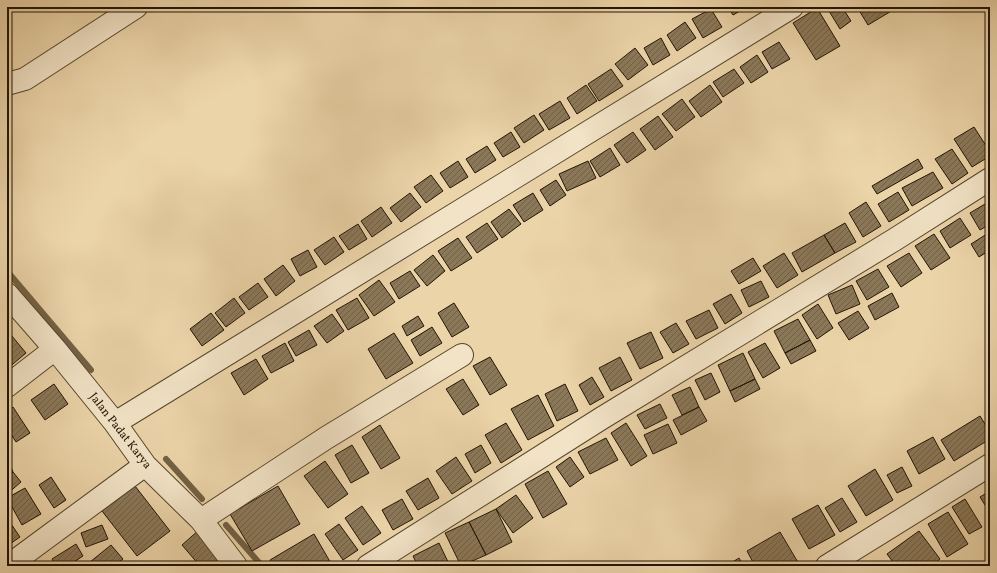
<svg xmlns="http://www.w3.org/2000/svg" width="997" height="573" viewBox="0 0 997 573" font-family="Vollkorn,serif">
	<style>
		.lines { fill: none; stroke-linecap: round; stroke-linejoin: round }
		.stream { stroke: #726144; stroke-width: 6 }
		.building { fill: url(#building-hatch); stroke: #221503 }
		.minor-casing { stroke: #54452c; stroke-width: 24 }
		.minor { stroke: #f2e3c6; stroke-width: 22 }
		.labels { text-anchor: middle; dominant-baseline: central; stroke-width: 3.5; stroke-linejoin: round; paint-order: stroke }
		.street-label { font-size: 12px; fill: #221503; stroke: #f2e3c6 }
	</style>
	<defs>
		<pattern id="building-hatch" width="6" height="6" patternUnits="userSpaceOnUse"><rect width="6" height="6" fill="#8b7859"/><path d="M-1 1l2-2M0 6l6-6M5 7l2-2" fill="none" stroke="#716147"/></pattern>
	</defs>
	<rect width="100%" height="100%" fill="#ebd4a8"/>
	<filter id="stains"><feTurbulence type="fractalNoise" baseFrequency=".005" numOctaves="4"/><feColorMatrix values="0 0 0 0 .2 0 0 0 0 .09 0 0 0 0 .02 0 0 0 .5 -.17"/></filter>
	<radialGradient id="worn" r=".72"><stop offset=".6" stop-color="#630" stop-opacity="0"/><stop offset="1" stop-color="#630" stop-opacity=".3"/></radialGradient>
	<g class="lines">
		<path class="stream" d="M7 271 91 370
			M166 459 202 499
			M226 525 262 566"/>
	</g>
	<path class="building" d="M728 7H747L733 15Z
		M835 7H842L851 21 840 29 829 11Z
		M857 7H898L868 25Z
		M817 8 840 46 816 60 793 23Z
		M711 9 722 27 703 38 692 19Z
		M685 22 696 38 677 51 667 35Z
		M661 38 670 55 653 65 644 48Z
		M779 42 790 59 772 69 762 52Z
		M635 48 648 65 628 80 615 64Z
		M757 55 768 72 751 83 740 67Z
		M611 69 623 86 599 101 588 84Z
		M734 69 744 83 723 97 713 82Z
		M586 85 597 101 577 114 567 98Z
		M710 85 722 102 701 117 689 101Z
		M682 99 695 117 676 131 662 114Z
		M560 101 570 118 549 130 539 114Z
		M534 115 544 130 524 143 514 128Z
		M658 116 673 137 655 150 640 129Z
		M974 127 990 152V156L972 167 954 139Z
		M511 132 520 147 503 157 494 143Z
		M633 132 646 150 627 163 614 145Z
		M487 146 496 160 475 173 466 159Z
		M610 148 620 165 600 177 590 161Z
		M952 149 968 173 952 184 935 159Z
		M918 159 923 168 877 194 872 186Z
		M458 161 468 177 450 188 440 173Z
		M588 161 596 178 567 191 559 174Z
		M933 172 943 188 912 206 902 188Z
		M431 175 443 191 426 203 414 187Z
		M556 180 566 195 550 206 540 190Z
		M898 192 909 210 889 222 878 204Z
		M410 193 421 207 401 222 390 208Z
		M533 193 543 210 524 222 513 205Z
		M990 201V224L980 230 970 213Z
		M866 202 881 226 863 237 849 213Z
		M381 207 392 223 372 237 361 221Z
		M509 209 521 224 502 238 491 222Z
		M960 218 971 235 950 248 940 231Z
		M487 223 498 239 477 253 466 237Z
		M845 223 856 242 835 253 824 235Z
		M358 224 367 239 349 250 339 236Z
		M990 232V250L979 257 971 244Z
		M934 234 950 258 931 270 915 246Z
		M824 235 835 253 802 272 792 253Z
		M334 237 344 252 325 265 314 250Z
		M458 238 472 258 451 271 438 251Z
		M308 250 317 267 300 276 291 259Z
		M784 253 798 275 777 288 763 266Z
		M909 253 922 273 901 287 887 266Z
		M433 255 445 271 427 286 414 270Z
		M753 258 761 271 739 284 731 271Z
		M283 265 295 281 276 296 264 279Z
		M878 269 889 287 867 300 856 281Z
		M410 271 420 286 399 299 390 283Z
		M379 280 395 302 374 316 359 295Z
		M761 281 769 297 749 307 741 290Z
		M258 283 268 297 249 310 239 297Z
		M852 285 860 304 836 314 828 295Z
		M892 293 899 307 875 320 868 306Z
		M731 294 742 313 725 324 713 304Z
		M234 298 245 313 226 327 215 313Z
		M357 298 369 318 348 330 336 310Z
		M454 303 469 327 452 337 438 313Z
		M818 304 833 328 817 339 802 315Z
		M709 310 718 328 696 339 686 321Z
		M858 311 869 328 849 340 838 323Z
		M211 313 224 330 202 346 190 329Z
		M332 314 344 331 327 343 314 326Z
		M418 316 424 326 407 336 402 326Z
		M798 319 810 340 785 353 774 331Z
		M676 323 689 344 673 353 660 332Z
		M432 327 442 343 420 356 411 340Z
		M7 330 26 353 7 369Z
		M309 330 317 345 296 356 288 342Z
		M651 332 663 358 640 369 627 343Z
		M394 333 413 363 386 379 368 349Z
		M810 340 816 351 791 364 785 353Z
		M285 343 294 361 271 373 262 356Z
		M765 343 780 368 763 378 748 352Z
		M743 353 755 379 730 391 718 365Z
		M490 357 507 385 490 395 473 366Z
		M620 357 632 380 611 391 599 368Z
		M256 359 268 379 244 395 231 373Z
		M711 373 720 392 705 400 695 380Z
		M592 377 604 397 590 405 579 385Z
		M463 379 479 405 463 415 446 389Z
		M755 379 760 389 735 402 730 391Z
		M54 384 68 404 45 420 31 400Z
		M565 384 578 411 557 421 545 394Z
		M690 387 699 407 682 415 672 395Z
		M538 395 554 426 528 440 511 409Z
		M660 404 667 418 645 429 637 415Z
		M13 407 30 433 16 442 7 428V411Z
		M699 407 707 421 681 435 673 420Z
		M980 416 990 432V439L954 461 941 440Z
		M506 423 522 450 501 463 485 435Z
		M626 423 647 456 631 466 611 433Z
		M668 424 677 443 653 454 644 435Z
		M380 425 400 458 381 469 362 437Z
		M933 437 945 459 919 474 907 451Z
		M606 438 618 460 590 474 578 452Z
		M352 445 369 473 351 483 335 455Z
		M481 445 491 463 475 473 465 454Z
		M7 457 13 472 7 475Z
		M456 457 472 481 452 494 436 471Z
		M570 457 584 477 570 487 556 467Z
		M325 461 348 494 328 508 304 476Z
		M902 467 912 486 897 493 887 475Z
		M875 469 893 500 866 516 848 486Z
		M548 471 567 504 543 518 525 484Z
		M13 472 21 482 7 494V477Z
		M51 477 66 500 54 508 39 485Z
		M428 478 439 498 418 510 406 491Z
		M135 486 170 531 137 556 102 511Z
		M278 486 300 524 252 551 230 514Z
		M25 488 41 514 22 525 7 498Z
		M990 491V513L980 497Z
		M516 495 533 518 513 533 496 509Z
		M842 498 857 522 840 532 825 508Z
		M402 499 413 519 393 530 382 510Z
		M965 499 982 527 969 534 952 507Z
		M818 505 835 535 809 549 792 519Z
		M362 506 381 533 363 545 345 518Z
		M496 509 512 542 486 555 469 522Z
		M948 512 968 544 947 557 928 524Z
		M7 518 20 537 7 546Z
		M469 522 486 555 461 566 445 533Z
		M339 524 358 550 343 560 325 534Z
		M102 525 108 539 86 547 81 533Z
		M200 529 228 561 222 566H200L182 545Z
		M919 531 940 559 931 566H896L887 554Z
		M780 532 799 564 796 566H755L747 551Z
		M314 534 332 565 330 566H273L270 560Z
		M439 543 450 566H418L413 556Z
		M76 544 83 556 68 566H56L52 559Z
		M111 545 123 559 114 566H93L90 562Z
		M739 558 744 566H726Z"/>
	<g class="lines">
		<defs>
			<path id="minor" d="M7 84 25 79 136 7
				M7 294 55 349 115 423 145 465 201 520 236 566
				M7 386 55 349
				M115 423 792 7
				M201 520 326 438 462 355
				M8 566 145 465
				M368 566 602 418 894 240 990 179
				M827 566 990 465"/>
		</defs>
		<use href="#minor" class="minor-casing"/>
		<use href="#minor" class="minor"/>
	</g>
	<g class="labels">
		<g class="street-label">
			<text transform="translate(120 431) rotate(52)">Jalan Padat Karya</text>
		</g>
	</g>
	<rect width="997" height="573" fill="none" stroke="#ebd4a8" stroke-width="24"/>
	<rect x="8" y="8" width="981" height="557" fill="none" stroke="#221503" stroke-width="2"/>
	<rect x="12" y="12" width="973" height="549" fill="none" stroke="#221503"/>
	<rect width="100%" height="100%" filter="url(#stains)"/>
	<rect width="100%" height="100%" fill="url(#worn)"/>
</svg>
